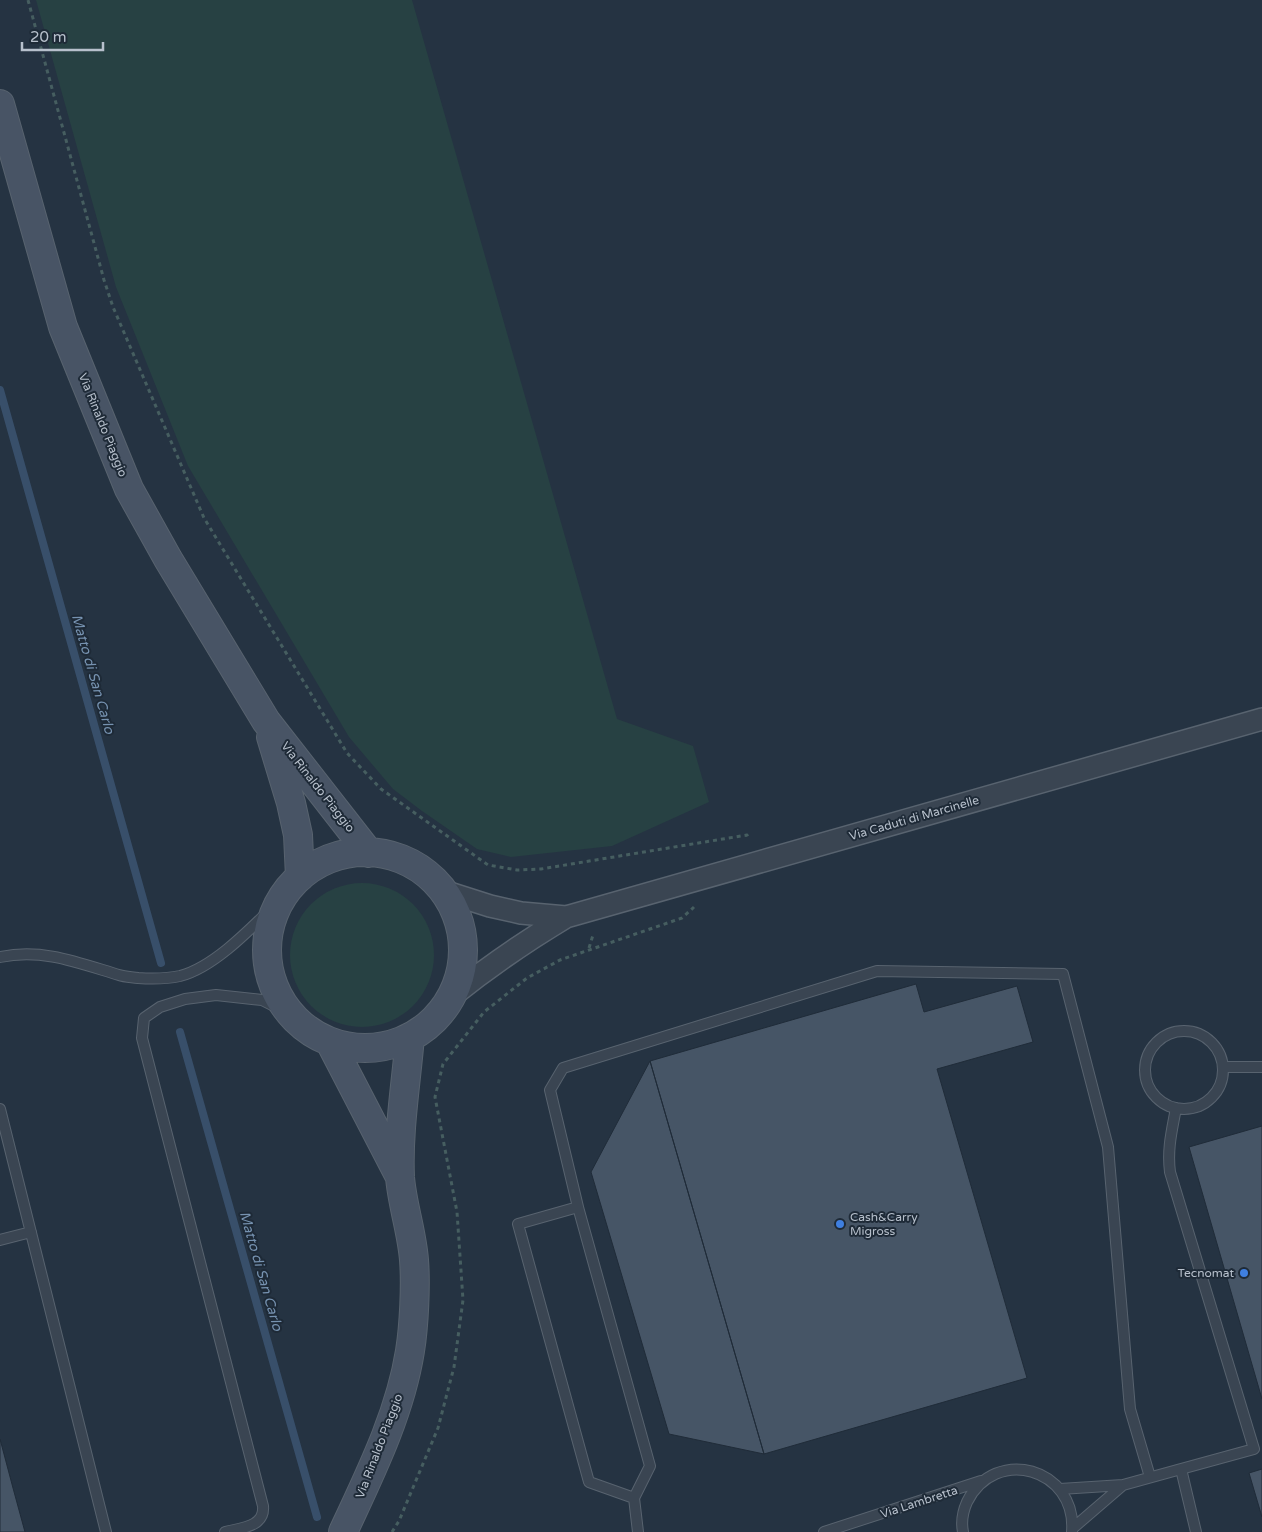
<svg xmlns="http://www.w3.org/2000/svg" width="1262" height="1532" viewBox="0 0 1262 1532" font-family="'Varela Round',sans-serif">
	<style>
		.green { fill: #274143 }
		.lines { fill: none; stroke-linecap: round; stroke-linejoin: round }
		.stream { stroke: #384f6a; stroke-width: 8 }
		.building { fill: #465566; stroke: #202c39 }
		.lane-casing { stroke: #58636f; stroke-width: 12 }
		.street-casing { stroke: #58636f; stroke-width: 24 }
		.secondary-casing { stroke: #58636f; stroke-width: 30 }
		.path { stroke: #465e60; stroke-width: 3; stroke-dasharray: 4 4; stroke-linecap: butt }
		.lane { stroke: #3a4552; stroke-width: 10 }
		.street { stroke: #3a4552; stroke-width: 21 }
		.secondary { stroke: #485465; stroke-width: 28 }
		.shop-dot { fill: #3f7fe0; stroke: #1e2a37; stroke-width: 2 }
		.labels { text-anchor: middle; dominant-baseline: central; stroke-width: 4; stroke-linejoin: round; paint-order: stroke }
		.street-label { font-size: 12px; fill: #b7c0cc; stroke: #1e2a37 }
		.poi-label { font-size: 12px; fill: #b7c0cc; stroke: #1e2a37; text-anchor: start }
		.water-label { font-size: 14px; font-style: italic; fill: #7692b0; stroke: #1e2a37 }
	</style>
	<rect width="100%" height="100%" fill="#253342"/>
	<path class="green" d="M36 0H412L617 719 693 746 709 802 612 846 511 857 477 849 422 811 393 789 349 737 188 466 116 287Z
		M290 955a72 72 0 1 1 144 0a72 72 0 1 1-144 0Z"/>
	<g class="lines">
		<path class="stream" d="M0 390 161 963
			M180 1032 317 1517"/>
	</g>
	<path class="building" d="M916 984 924 1012 1017 986 1033 1042 937 1069 1027 1378 764 1454 650 1061Z
		M650 1061 764 1454 669 1434 591 1172Z
		M1262 1126V1399L1189 1147Z
		M0 1439 13 1488 25 1532H0Z
		M1262 1469V1517L1249 1473Z"/>
	<g class="lines">
		<defs>
			<path id="lane" d="M0 957C43 948 79 963 119 975 125 977 132 977 138 978 152 979 166 979 180 976 216 967 256 923 282 898
				M1145 1070a39 39 0 1 1 78 0a39 39 0 1 1-78 0Z
				M1223 1067H1262
				M1176 1108C1172 1130 1167 1149 1170 1172L1254 1449 1181 1469
				M0 1109 106 1532
				M578 1207 550 1090 563 1068 877 971 1063 974 1108 1147 1130 1409 1150 1477
				M0 1240 31 1232
				M1060 1489 1123 1485 1181 1469 1196 1532
				M634 1498 589 1482 518 1224 578 1207 650 1466 634 1498 638 1532
				M1073 1528 1123 1485
				M225 1532C241 1528 265 1527 263 1506L142 1038 144 1018 160 1007 185 999 216 995 262 1000 290 1014
				M824 1532 981 1481
				M963 1532C961 1522 963 1511 967 1502 995 1445 1077 1468 1072 1532"/>
			<path id="street" d="M443 891 490 906 521 913 566 917
				M452 996C488 967 526 941 566 917L1262 719"/>
			<path id="secondary" d="M0 104 63 327 129 489 168 559 266 721 369 853
				M271 737 291 803 298 835 300 877
				M267 950a98 98 0 1 1 196 0a98 98 0 1 1-196 0Z
				M330 1042 400 1177
				M343 1532C370 1474 400 1414 410 1351 414 1326 416 1285 414 1260 412 1232 402 1204 400 1177 398 1131 406 1084 410 1037"/>
		</defs>
		<use href="#lane" class="lane-casing"/>
		<use href="#street" class="street-casing"/>
		<use href="#secondary" class="secondary-casing"/>
		<path class="path" d="M28 0 104 280 113 307 204 518 347 753 381 789 488 865 517 870 541 869 747 835 749 840
			M589 948 593 935
			M392 1532 399 1521 438 1428 454 1367 463 1300 457 1212 435 1097 443 1064 484 1012 527 978 560 960 682 918 694 907"/>
		<use href="#lane" class="lane"/>
		<use href="#street" class="street"/>
		<use href="#secondary" class="secondary"/>
	</g>
	<g class="shop-dot">
		<circle cx="840" cy="1224" r="5"/>
		<circle cx="1244" cy="1273" r="5"/>
	</g>
	<g class="labels">
		<g class="street-label">
			<text transform="translate(103 425) rotate(68)">Via Rinaldo Piaggio</text>
			<text transform="translate(318 787) rotate(52)">Via Rinaldo Piaggio</text>
			<text transform="translate(914 818) rotate(-16)">Via Caduti di Marcinelle</text>
			<text transform="translate(379 1446) rotate(-69)">Via Rinaldo Piaggio</text>
			<text transform="translate(919 1502) rotate(-18)">Via Lambretta</text>
		</g>
		<g class="poi-label">
			<text x="850" y="1217">Cash&amp;Carry<tspan x="850" dy="14">Migross</tspan></text>
			<text x="1234" y="1273" text-anchor="end">Tecnomat</text>
		</g>
		<g class="water-label">
			<text transform="translate(93 674) rotate(74)">Matto di San Carlo</text>
			<text transform="translate(261 1271) rotate(74)">Matto di San Carlo</text>
		</g>
	</g>
	<path d="M22 42v8h81v-8" fill="none" stroke="#b7c0cc" stroke-width="2.5"/>
	<text x="30" y="42" font-size="15" fill="#b7c0cc" stroke="#1e2a37" stroke-width="4" paint-order="stroke">20 m</text>
</svg>
